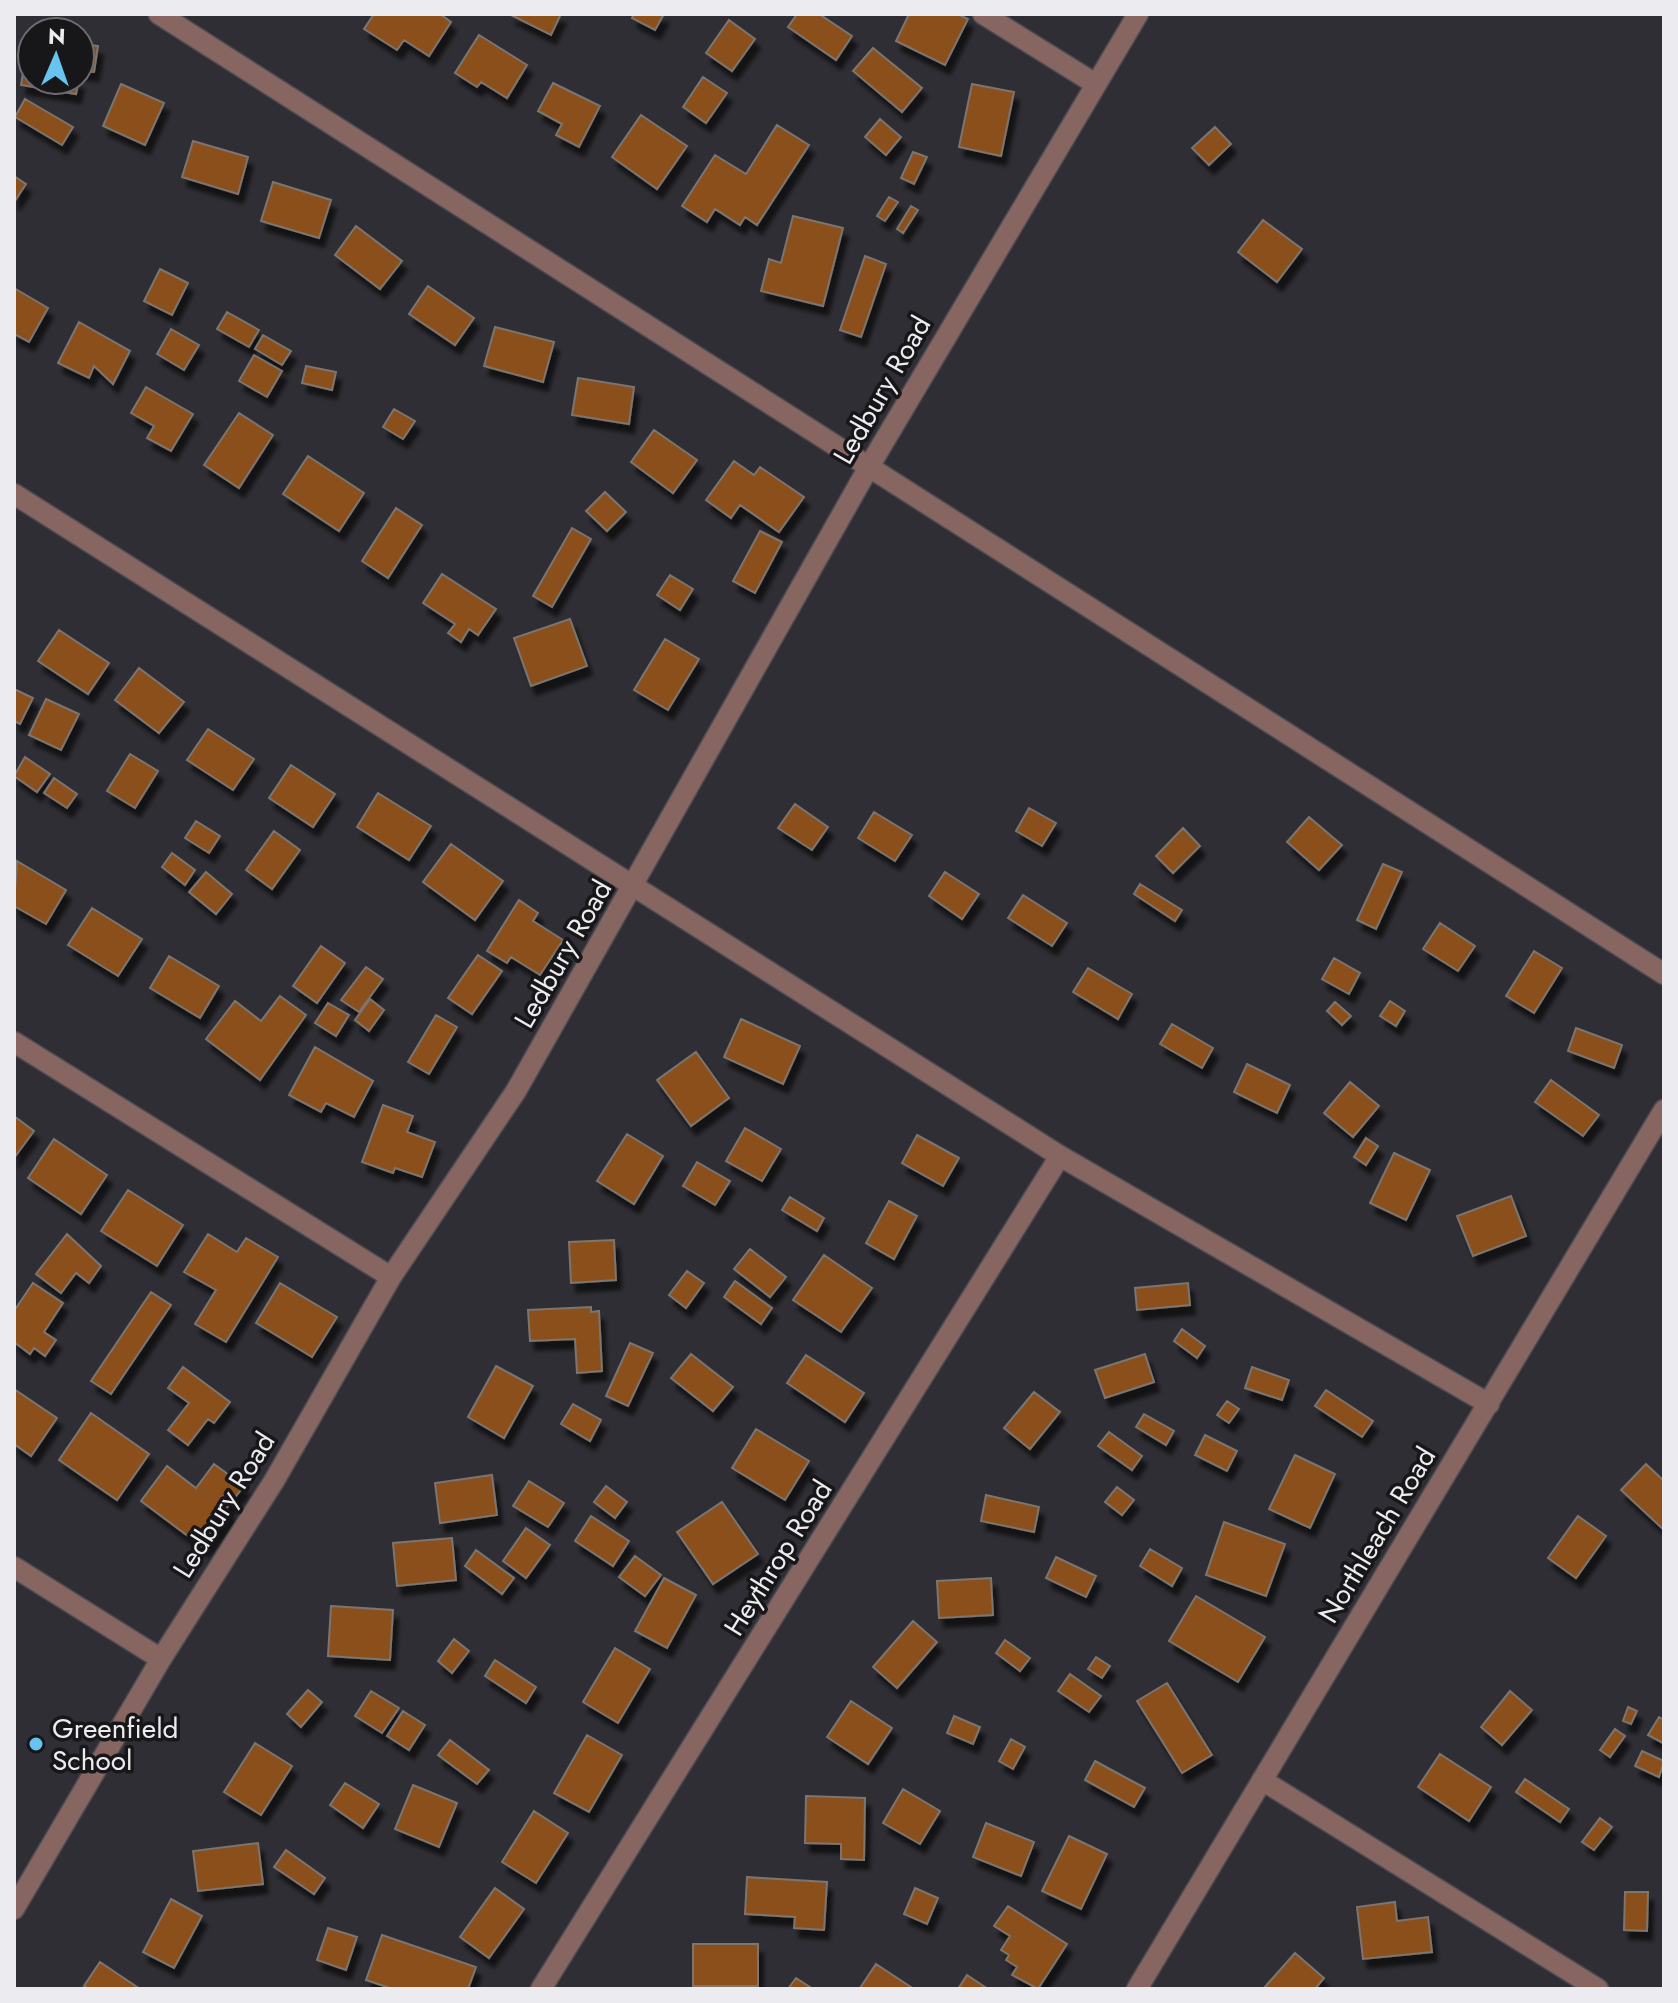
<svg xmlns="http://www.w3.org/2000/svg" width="1678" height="2003" viewBox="0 0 1678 2003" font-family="Jost,sans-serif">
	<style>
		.building { fill: #8b501d; stroke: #7b746f; stroke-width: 2; filter: url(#shadow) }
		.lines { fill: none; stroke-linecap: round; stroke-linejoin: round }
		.minor-casing { stroke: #4d4c52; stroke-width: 23 }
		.minor { stroke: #876560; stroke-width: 20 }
		.poi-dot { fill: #67c4ef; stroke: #171619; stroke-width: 3 }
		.labels { text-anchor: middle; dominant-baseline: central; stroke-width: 7; stroke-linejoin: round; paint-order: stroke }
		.street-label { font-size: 28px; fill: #ecebef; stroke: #171619 }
		.poi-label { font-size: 28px; fill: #ecebef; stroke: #171619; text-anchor: start }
	</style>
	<defs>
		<filter id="shadow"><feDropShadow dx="5" dy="9" stdDeviation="2" flood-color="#0009"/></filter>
	</defs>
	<rect width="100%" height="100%" fill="#2f2e34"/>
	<path class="building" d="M374 14H440L451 22 429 56 404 40 397 50 364 29Z
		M509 14H561L551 35Z
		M634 14H664L655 30 632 18Z
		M797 14H819L852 36 836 60 788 27Z
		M909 14H957L968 19 945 65 896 41Z
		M729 20 755 39 732 71 706 53Z
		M29 35H32V80H79L76 94 21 85Z
		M479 35 527 65 507 98 481 82 477 87 455 73Z
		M80 43 98 46 94 72 80 71Z
		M873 48 922 88 902 112 853 71Z
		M703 77 727 93 706 123 683 107Z
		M553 83 600 106 579 147 556 135 562 124 538 111Z
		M121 84 164 103 145 145 103 126Z
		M972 84 1014 92 1001 156 959 147Z
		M25 99 73 127 62 145 15 117Z
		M641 115 687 146 657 189 612 157Z
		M880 119 901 137 886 155 865 137Z
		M777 125 809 145 757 225 745 217 740 225 715 209 707 222 682 206 715 155 746 174Z
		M1215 127 1231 144 1209 165 1192 148Z
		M193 141 248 157 238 194 182 177Z
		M913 152 927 157 914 184 901 178Z
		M14 176 26 184 15 201 14 200Z
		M273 182 331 200 319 238 261 221Z
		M889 197 898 202 885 221 877 216Z
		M911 206 918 210 903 233 897 229Z
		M793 216 843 228 823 306 761 291 769 259 781 263Z
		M1263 220 1302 249 1277 282 1238 252Z
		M356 226 402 261 380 289 335 255Z
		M865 256 886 264 861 337 840 330Z
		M160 269 188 283 172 315 144 301Z
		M428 286 474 318 455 345 409 314Z
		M14 288 48 308 29 342 14 334Z
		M227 312 259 330 249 347 217 329Z
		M79 322 130 351 113 384 94 366 89 378 58 363Z
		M495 327 554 342 543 382 484 366Z
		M171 329 199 345 184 370 157 354Z
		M263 335 291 351 282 365 255 349Z
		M254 355 282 371 267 397 239 381Z
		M306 366 336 372 332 390 302 383Z
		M578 378 634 387 629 424 572 415Z
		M146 387 193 414 171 451 147 438 154 426 131 413Z
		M394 409 415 421 403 439 383 427Z
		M239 413 273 435 239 488 204 465Z
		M654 430 697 460 673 493 631 462Z
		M308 456 364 493 339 531 283 494Z
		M734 461 754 475 760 467 804 497 779 532 740 505 731 518 706 500Z
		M605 492 626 512 607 531 586 511Z
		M396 508 422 525 388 578 362 561Z
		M572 528 591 539 552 607 533 596Z
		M760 531 782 542 755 593 733 581Z
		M442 574 496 609 478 635 469 629 461 642 448 633 455 624 423 603Z
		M670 575 693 589 680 610 657 595Z
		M570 619 587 666 531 686 514 638Z
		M59 630 109 663 88 694 38 661Z
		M665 639 699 659 668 710 634 690Z
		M139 668 184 702 159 733 115 700Z
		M14 689 33 698 20 724 14 721Z
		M46 699 79 714 61 750 29 735Z
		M208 729 254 759 233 790 187 760Z
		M130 754 158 771 135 808 107 791Z
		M25 757 50 774 37 792 14 776Z
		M291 765 335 794 313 827 269 798Z
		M54 778 77 794 67 808 44 793Z
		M378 793 431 826 409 860 357 827Z
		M795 804 828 827 812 850 778 828Z
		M1029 808 1056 823 1042 846 1016 831Z
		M874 812 912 835 895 861 858 838Z
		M1309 817 1342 845 1319 870 1287 842Z
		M196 821 220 836 209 853 185 838Z
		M1183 828 1200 846 1173 873 1156 856Z
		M274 831 300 850 272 889 246 870Z
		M451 844 503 881 475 920 423 882Z
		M172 853 195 870 185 885 162 867Z
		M17 861 66 890 46 924 14 906Z
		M1383 864 1402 872 1376 929 1357 920Z
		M206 872 232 894 216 914 189 892Z
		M945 872 979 894 962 919 929 896Z
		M1140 884 1182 910 1175 921 1134 894Z
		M1023 895 1067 923 1052 946 1008 918Z
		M519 900 538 913 533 921 563 940 540 975 511 957 507 963 487 951Z
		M92 908 142 939 118 976 68 945Z
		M1440 923 1475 946 1458 971 1423 949Z
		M321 946 345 963 317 1003 293 986Z
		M1534 951 1562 968 1534 1013 1506 996Z
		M478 955 502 971 472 1014 448 998Z
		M169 956 219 986 200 1018 150 988Z
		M1334 958 1360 973 1349 994 1322 979Z
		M366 967 383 979 359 1012 341 1000Z
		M1088 968 1132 994 1118 1019 1073 992Z
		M280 996 306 1015 260 1080 206 1039 235 1001 261 1021Z
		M370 999 384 1010 369 1031 355 1020Z
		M1390 1001 1405 1011 1396 1026 1380 1016Z
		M1335 1002 1351 1016 1342 1025 1327 1011Z
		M328 1003 349 1015 336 1036 315 1023Z
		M436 1015 457 1027 429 1074 408 1062Z
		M741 1019 800 1046 783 1084 724 1057Z
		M1172 1024 1213 1048 1202 1068 1160 1044Z
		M1576 1028 1622 1045 1614 1068 1568 1051Z
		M315 1047 373 1081 354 1117 326 1103 321 1112 289 1095Z
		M696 1052 729 1098 691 1126 657 1080Z
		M1247 1064 1290 1085 1277 1113 1234 1092Z
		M1551 1080 1599 1115 1583 1136 1535 1102Z
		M1350 1082 1379 1106 1353 1137 1324 1113Z
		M383 1105 413 1116 407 1132 435 1142 422 1177 395 1168 393 1173 362 1162Z
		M14 1116 34 1131 14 1158Z
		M745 1128 781 1149 762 1181 726 1161Z
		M627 1134 663 1156 634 1204 597 1181Z
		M917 1135 959 1158 943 1186 902 1163Z
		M1366 1138 1378 1146 1366 1165 1354 1157Z
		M54 1139 107 1175 81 1214 28 1178Z
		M1394 1153 1430 1170 1406 1220 1370 1203Z
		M697 1162 730 1181 715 1205 683 1186Z
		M128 1190 183 1225 157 1266 101 1231Z
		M1511 1196 1526 1236 1473 1256 1457 1216Z
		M790 1197 824 1218 817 1231 782 1210Z
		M889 1201 917 1216 894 1259 866 1243Z
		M67 1234 101 1266 89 1283 76 1273 61 1293 36 1274Z
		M208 1234 237 1252 246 1238 278 1257 226 1342 195 1324 216 1290 184 1272Z
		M614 1240 616 1280 571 1283 569 1242Z
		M750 1249 786 1277 770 1297 734 1269Z
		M824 1255 872 1288 841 1332 793 1300Z
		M687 1271 704 1283 686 1308 669 1295Z
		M735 1281 772 1308 761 1324 724 1297Z
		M33 1283 63 1303 44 1332 56 1340 45 1356 34 1348 30 1354 14 1342V1311Z
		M280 1283 337 1317 312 1357 256 1323Z
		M1188 1283 1190 1305 1137 1310 1135 1288Z
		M151 1292 171 1305 111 1394 91 1381Z
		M591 1307V1312L599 1311 602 1371 577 1373 575 1339 530 1341 528 1310Z
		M1182 1329 1205 1346 1197 1358 1174 1341Z
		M630 1343 653 1353 628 1406 606 1396Z
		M691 1354 733 1387 713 1411 671 1378Z
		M1145 1354 1154 1382 1105 1398 1095 1370Z
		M806 1355 864 1393 845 1422 787 1383Z
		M496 1366 533 1386 504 1438 468 1417Z
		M183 1367 230 1402 214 1423 208 1419 188 1445 168 1430 189 1403 168 1388Z
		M1252 1367 1289 1380 1282 1400 1245 1388Z
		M14 1389 57 1418 31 1456 14 1444Z
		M1326 1390 1373 1421 1362 1437 1315 1406Z
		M1034 1392 1060 1412 1030 1449 1004 1428Z
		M1227 1401 1239 1409 1229 1423 1217 1415Z
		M573 1404 601 1420 590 1441 561 1424Z
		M91 1413 149 1454 117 1500 59 1460Z
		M1144 1414 1174 1431 1166 1445 1136 1427Z
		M756 1429 809 1461 785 1500 732 1468Z
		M1109 1432 1142 1456 1132 1470 1098 1446Z
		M1205 1435 1237 1451 1227 1471 1195 1455Z
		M1295 1455 1335 1474 1310 1528 1269 1509Z
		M214 1464 244 1486 226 1509 231 1513 204 1548 141 1501 167 1466 196 1488Z
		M1646 1464 1664 1481V1530L1621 1490Z
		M492 1475 497 1515 440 1523 435 1483Z
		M529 1481 564 1503 548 1527 513 1506Z
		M606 1486 627 1502 615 1518 594 1502Z
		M1117 1487 1134 1500 1122 1515 1105 1502Z
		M986 1495 1039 1507 1034 1532 981 1521Z
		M722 1502 758 1554 713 1584 677 1532Z
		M591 1516 629 1541 613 1566 575 1541Z
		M1578 1516 1606 1536 1576 1578 1548 1558Z
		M1224 1522 1285 1544 1266 1596 1206 1575Z
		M526 1528 550 1545 526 1578 503 1561Z
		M452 1538 456 1580 397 1586 393 1543Z
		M1150 1549 1182 1568 1172 1586 1140 1566Z
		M476 1550 514 1578 502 1594 465 1566Z
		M635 1556 661 1575 645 1596 619 1577Z
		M1056 1557 1096 1576 1086 1597 1046 1578Z
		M664 1578 696 1595 667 1648 635 1631Z
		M991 1578 993 1615 939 1618 937 1581Z
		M1196 1596 1265 1637 1238 1682 1169 1641Z
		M331 1606 393 1610 390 1660 328 1656Z
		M913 1621 937 1642 897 1688 873 1667Z
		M454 1639 469 1651 452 1673 438 1661Z
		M1005 1640 1030 1658 1020 1671 996 1653Z
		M615 1648 650 1669 618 1723 583 1702Z
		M1096 1657 1110 1666 1102 1678 1088 1669Z
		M495 1660 536 1687 526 1703 485 1676Z
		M1070 1674 1101 1696 1089 1712 1058 1691Z
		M1167 1683 1212 1755 1182 1773 1137 1701Z
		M308 1690 322 1702 301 1727 287 1714Z
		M371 1691 399 1708 382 1733 355 1716Z
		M1510 1691 1532 1710 1502 1745 1481 1727Z
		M851 1701 892 1728 868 1764 827 1737Z
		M1628 1707 1637 1711 1631 1724 1623 1721Z
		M403 1711 425 1725 409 1750 387 1736Z
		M954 1716 980 1727 973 1744 947 1733Z
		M1659 1717 1664 1720 1663 1743 1648 1735Z
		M1615 1729 1625 1736 1610 1757 1600 1750Z
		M587 1735 622 1755 589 1812 554 1793Z
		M1011 1739 1025 1747 1013 1769 999 1761Z
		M450 1740 489 1770 477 1784 438 1755Z
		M255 1743 292 1766 261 1815 224 1792Z
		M1642 1751 1664 1761 1659 1777 1635 1766Z
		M1440 1754 1491 1787 1469 1821 1418 1787Z
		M1095 1761 1145 1788 1134 1807 1085 1780Z
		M1525 1779 1569 1809 1560 1822 1516 1792Z
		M345 1783 379 1804 363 1828 330 1805Z
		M413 1785 457 1803 439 1847 395 1829Z
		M903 1789 940 1811 920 1844 883 1823Z
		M806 1796 865 1798 864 1860 841 1859V1844L805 1843Z
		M534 1811 568 1833 536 1883 502 1862Z
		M1600 1818 1612 1827 1594 1850 1582 1842Z
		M986 1823 1034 1842 1021 1876 973 1857Z
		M1069 1836 1107 1854 1081 1909 1042 1891Z
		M258 1843 263 1884 198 1891 193 1851Z
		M286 1850 325 1878 314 1894 274 1867Z
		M747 1877 827 1882 824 1930 794 1928 795 1917 745 1914Z
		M495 1888 524 1909 489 1958 460 1937Z
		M915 1888 938 1898 927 1924 904 1914Z
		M1625 1892H1648L1647 1931 1624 1930Z
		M171 1899 202 1916 174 1968 143 1952Z
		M1395 1902 1397 1921 1428 1917 1432 1952 1363 1959 1357 1907Z
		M1008 1906 1067 1944 1038 1989 1012 1975 1017 1967 1006 1960 1009 1955 1001 1950 1010 1936 994 1926Z
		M328 1928 357 1937 346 1970 317 1960Z
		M382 1935 476 1967 468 1989H393L366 1980Z
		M693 1944H758V1986H693Z
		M1295 1953 1324 1978 1315 1989H1263Z
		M100 1962 140 1989H89L84 1986Z
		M876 1964 911 1987 910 1989 860 1988Z
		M967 1975 988 1989H958Z
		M796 1978 813 1989H788Z"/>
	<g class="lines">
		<defs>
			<path id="minor" d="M159 14 1664 974
				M983 14 1094 83
				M14 494 1060 1156 1489 1404
				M14 1042 391 1277
				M14 1567 161 1659
				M1262 1780 1598 1989
				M14 1909 161 1659 274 1481 391 1277 516 1091 870 465 1138 14
				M541 1989 1060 1156
				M1137 1989 1664 1110"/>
		</defs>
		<use href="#minor" class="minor-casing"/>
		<use href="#minor" class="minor"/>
	</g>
	<circle class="poi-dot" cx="36" cy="1744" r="8"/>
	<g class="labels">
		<g class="street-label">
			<text transform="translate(882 390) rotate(-60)">Ledbury Road</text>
			<text transform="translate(563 954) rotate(-60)">Ledbury Road</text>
			<text transform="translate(224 1505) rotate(-58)">Ledbury Road</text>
			<text transform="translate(1377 1535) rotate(-59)">Northleach Road</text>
			<text transform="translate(778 1558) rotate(-58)">Heythrop Road</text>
		</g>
		<g class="poi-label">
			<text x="52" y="1728">Greenfield<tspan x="52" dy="32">School</tspan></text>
		</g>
	</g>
	<rect width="1678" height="2003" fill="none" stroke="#ecebef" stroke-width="32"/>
	<g transform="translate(56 56) rotate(2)"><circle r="38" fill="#171619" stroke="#6c6b6f" stroke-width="2"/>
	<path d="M0-6L14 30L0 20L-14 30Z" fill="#67c4ef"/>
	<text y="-12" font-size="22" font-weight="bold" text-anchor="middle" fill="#ecebef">N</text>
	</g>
</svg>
